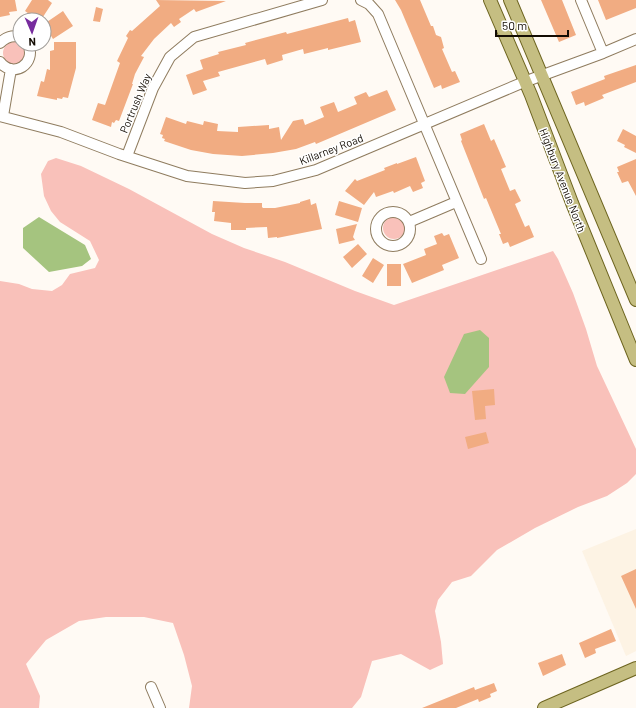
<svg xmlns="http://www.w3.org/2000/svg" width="636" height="708" viewBox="0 0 636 708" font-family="Barlow,sans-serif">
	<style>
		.built { fill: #fdf3e4 }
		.green { fill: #f9c1ba }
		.water { fill: #a5c47f }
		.building { fill: #f1ac82 }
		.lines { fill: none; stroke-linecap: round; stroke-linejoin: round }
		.minor-casing { stroke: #8f7c5f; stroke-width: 12 }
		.major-casing { stroke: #6d641f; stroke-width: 14 }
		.minor { stroke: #fff; stroke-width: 10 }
		.major { stroke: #c5be82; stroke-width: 12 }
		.labels { text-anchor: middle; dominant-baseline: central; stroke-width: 3; stroke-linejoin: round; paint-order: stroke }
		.street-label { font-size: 11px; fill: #130c03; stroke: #fff }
	</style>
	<rect width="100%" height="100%" fill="#fffaf4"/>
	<path class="built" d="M636 529V651L626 656 582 551Z"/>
	<path class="green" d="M3 53a11 11 0 1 1 22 0a11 11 0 1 1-22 0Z
		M56 158 81 166 129 189 212 234 244 248 285 262 355 291 394 305 553 251 558 259 573 293 586 329 597 366 636 449V474L627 483 607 496 578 507 535 528 497 550 471 576 452 582 438 600 435 611 441 642 443 664 430 670 401 654 372 661 361 697 352 708H189L192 686 184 655 173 623 144 617H106L79 621 46 640 26 664 40 696 39 708H0V281L19 284 32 289 52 291 62 285 70 274 95 268 99 260 90 241 60 222 51 211 44 196 41 174 48 161Z
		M383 228a11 11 0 1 1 22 0a11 11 0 1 1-22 0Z"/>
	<path class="water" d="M39 217 85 245 91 259 82 266 49 272 23 248V228Z
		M480 330 489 338V367L465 394 450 393 444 377 464 334Z"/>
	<path class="building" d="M0 0H15L17 11 9 12 10 15 0 17Z
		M32 0H48L52 3 41 20H29L32 16 25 11Z
		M156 0 226 1 196 12 194 9 179 19 181 22 174 27 171 23 154 39 141 56 144 57 135 74 132 84H133L119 121 116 120 114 123 112 122 111 127 92 120 98 103 105 105 120 63 117 61 128 38 126 36 130 30 132 31 160 6Z
		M395 0H420L431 26H433L436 35 441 37 444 48 442 49 452 72 455 71 460 82 442 89 441 85 434 88 401 10Z
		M541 0H562L576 35 559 42Z
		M598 0H636V8L606 20Z
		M96 7 103 9 100 22 93 21Z
		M63 11 73 26 53 39 48 31 44 34V24Z
		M348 18 349 22 355 20 361 42 328 50V48L304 54 303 49 282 55 283 60 267 65 265 59 218 72 220 76 203 81 207 90 193 95 186 75 203 69 200 60 219 54 218 52 246 45 245 43 286 32 287 34Z
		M54 42H76V68L68 98 63 97 62 99 57 98V100L37 96 41 81 44 82 47 69 50 70V51L54 50Z
		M636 65V82L602 95 604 98 585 106 584 102 576 105 571 92 605 79 604 76Z
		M387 90 396 110 316 144 315 142 296 149 273 153 242 156 213 154 191 150 164 141 165 139 162 138 163 135 160 134 166 117 186 124 187 121 203 125 204 121 218 124 217 131 238 132V127L269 125V129L279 127 281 140 293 121 303 119 305 125 324 117 320 107 334 102 338 112 357 104 354 97 366 92 369 97Z
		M484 124 491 141 494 139 506 167 501 169 510 191 515 189 521 201 515 204 525 227 529 225 534 237 510 247 508 242 503 244 499 234H501L486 198 484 199 461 141 462 140 460 134Z
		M623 129 636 136V153L624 147 625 145 617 141Z
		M416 157 425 181 421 183 423 188 413 192 410 186 394 193 393 191 376 197 374 192 364 205 345 191 355 179 357 181 385 170 384 168 397 163V164Z
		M636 159V196L628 181 622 183 617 172H619L617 167Z
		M310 199 311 205 316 203 322 229 277 238V237L268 238 267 227 246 228V230H231V223L214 221 215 212H212L213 201 245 203H262V207L263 208H275L300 203V202Z
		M339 201 362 208 358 222 335 215Z
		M357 224 353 237 355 240 339 244 336 229Z
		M442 233 444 236 449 234 459 258 442 265 444 270 412 283 403 264 426 255 424 249 437 244 434 236Z
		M358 244 367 254 352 268 343 257Z
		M373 258 384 265 373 283 362 276Z
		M387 264H401V286H387Z
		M494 389 495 405 485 406 486 419 475 420 472 391Z
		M486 432 489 443 468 449 465 437Z
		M636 569V609L621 576Z
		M611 629 616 641 595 649 596 653 585 658 579 643Z
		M562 654 566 665 543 676 538 663Z
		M494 683 497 691 490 694 491 697 479 702 478 699 456 708H422L474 687 475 690Z"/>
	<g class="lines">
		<defs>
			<path id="minor" d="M361 0 369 4 378 14 481 259
				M581 0 603 53
				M0 43C6 37 12 35 20 37
				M0 62C13 79 37 64 28 44
				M0 116 61 132 119 154 187 176 245 183 273 181 316 170 524 82 603 53 636 39
				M3 116 11 69
				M127 156 153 88 170 57 194 37 322 0
				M376 229a17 17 0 1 1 34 0a17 17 0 1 1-34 0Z
				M409 222 456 202
				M151 687 160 708"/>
			<path id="major" d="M490 0 531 95 572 203 636 360
				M510 0 636 300
				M544 708 636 668"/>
		</defs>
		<use href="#minor" class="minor-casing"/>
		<use href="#major" class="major-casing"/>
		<use href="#minor" class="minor"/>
		<use href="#major" class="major"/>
	</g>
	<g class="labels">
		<g class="street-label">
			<text transform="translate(135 103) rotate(-67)">Portrush Way</text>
			<text transform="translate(331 149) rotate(-21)">Killarney Road</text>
			<text transform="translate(563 180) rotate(69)">Highbury Avenue North</text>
		</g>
	</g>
	<g transform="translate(32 32) rotate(178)"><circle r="19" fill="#ffffff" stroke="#a19e9a"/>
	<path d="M0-3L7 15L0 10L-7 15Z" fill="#772c9e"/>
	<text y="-6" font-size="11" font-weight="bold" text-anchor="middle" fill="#130c03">N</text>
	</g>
	<path d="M496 30v6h72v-6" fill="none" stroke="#130c03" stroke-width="2"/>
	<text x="502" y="30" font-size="12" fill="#130c03" stroke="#ffffff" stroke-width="3" paint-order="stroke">50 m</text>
</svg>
